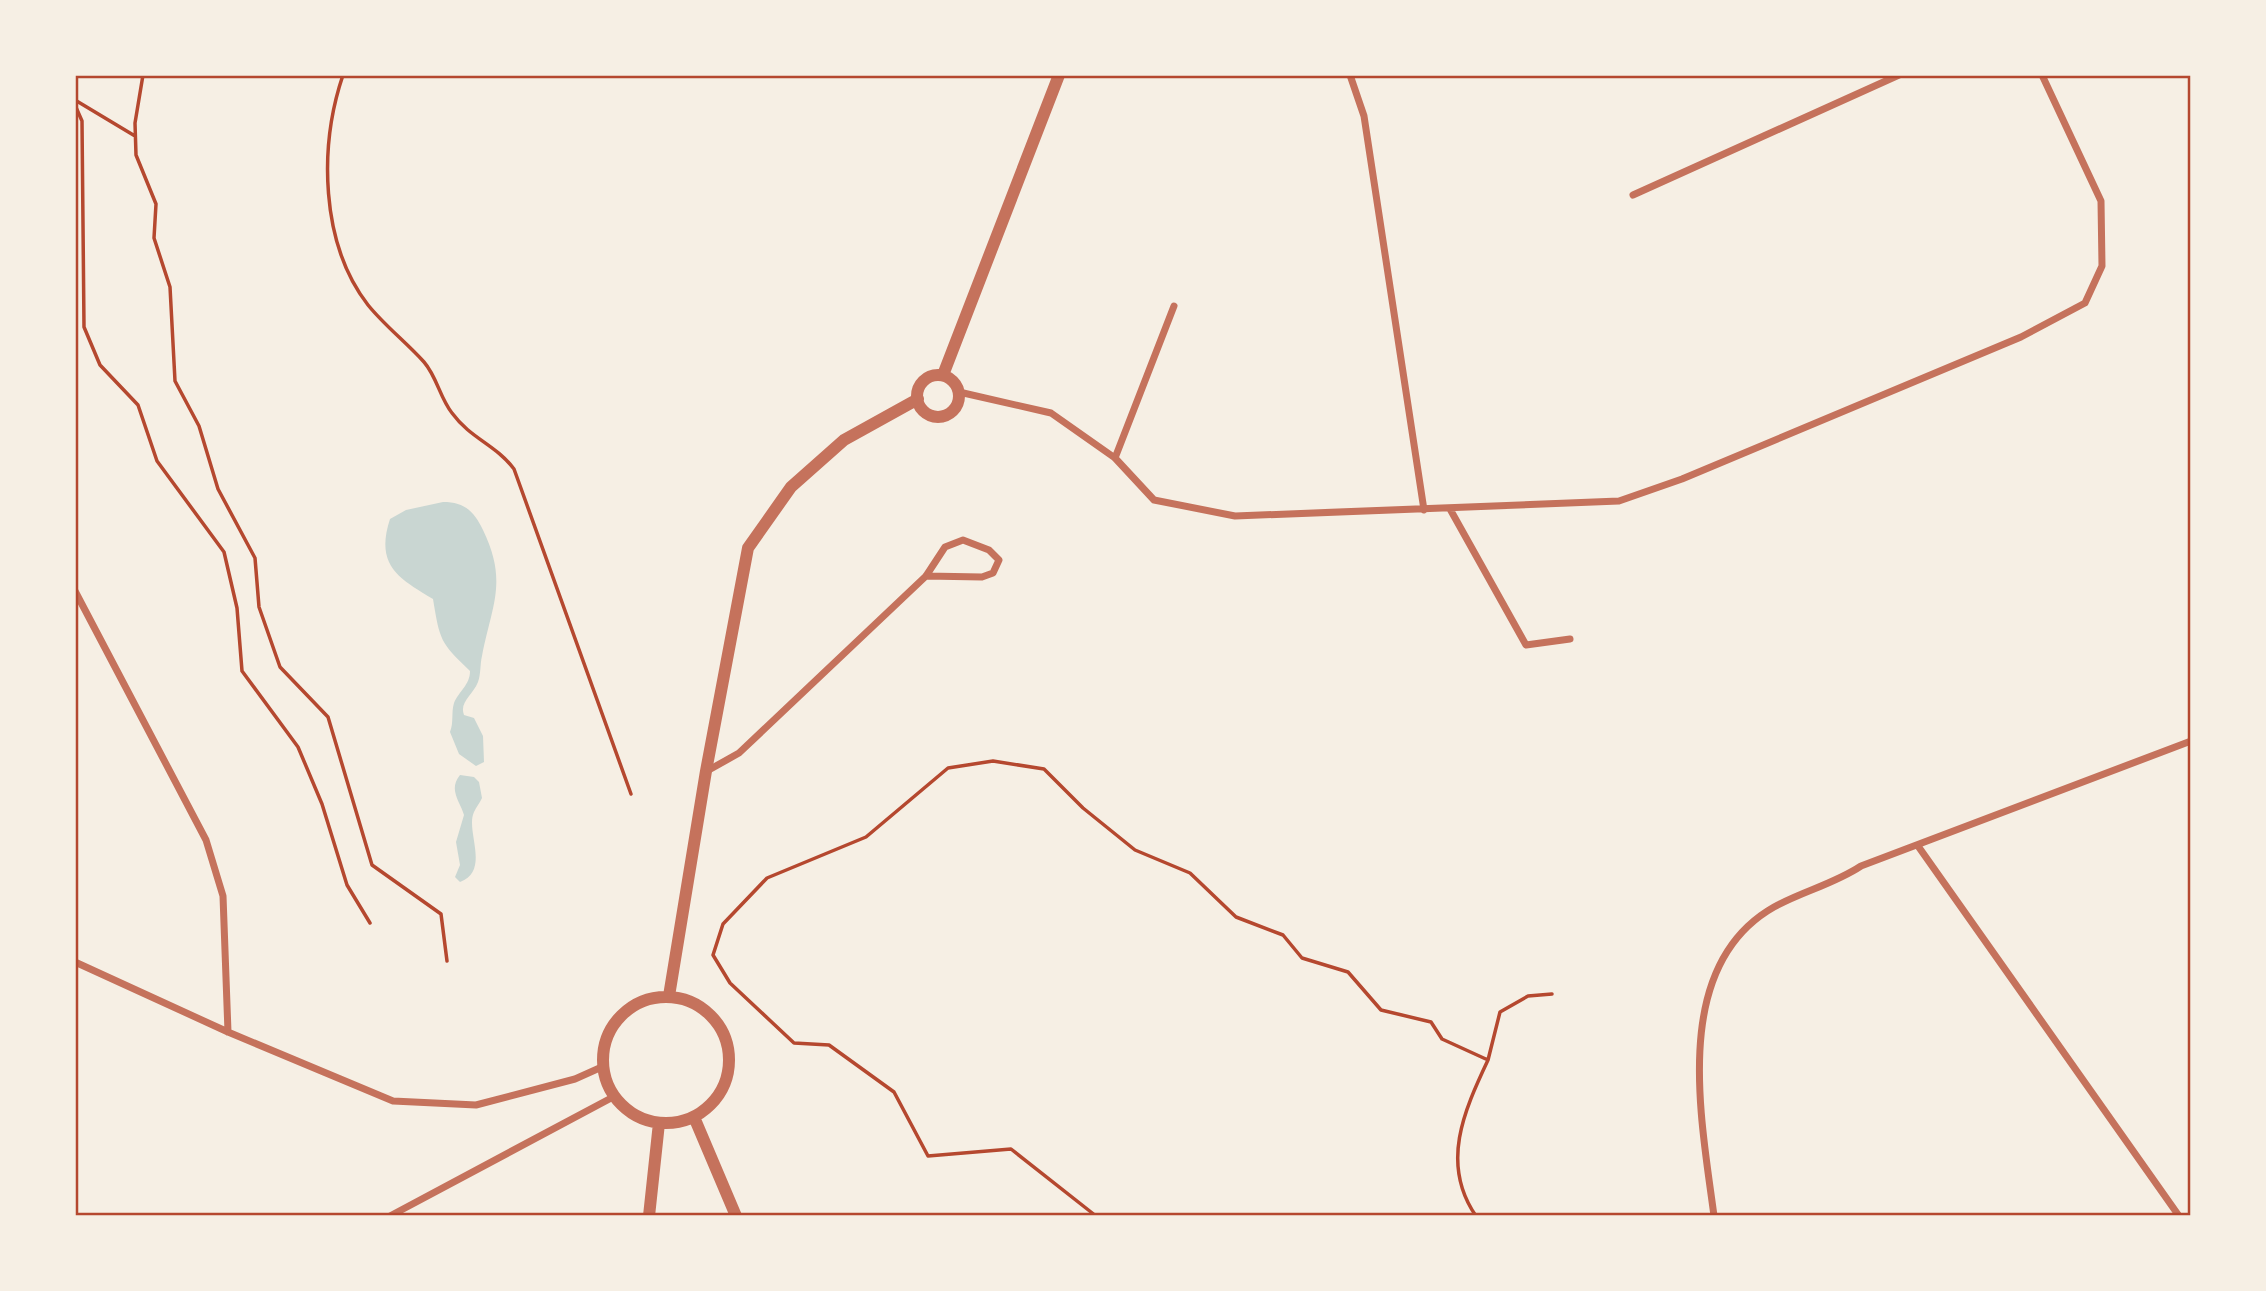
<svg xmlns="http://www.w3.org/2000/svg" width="2266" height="1291" viewBox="0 0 2266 1291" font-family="'PT Sans',sans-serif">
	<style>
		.water { fill: #c9d6d2 }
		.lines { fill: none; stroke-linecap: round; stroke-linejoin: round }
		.path { stroke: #b5482f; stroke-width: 3.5 }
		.minor { stroke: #c5725c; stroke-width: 7 }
		.tertiary { stroke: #c5725c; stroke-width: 12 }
		.neatline { fill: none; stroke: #b5482f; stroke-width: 2.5 }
	</style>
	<rect width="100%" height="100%" fill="#f6efe4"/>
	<path class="water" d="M443 502C464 502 474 511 483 530 508 582 492 604 482 656 480 664 481 674 478 682 473 695 459 702 464 715L474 718 483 736 484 762 476 766 459 754 450 732C454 722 451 713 454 703 459 691 470 685 470 671 440 642 440 641 433 599 398 578 375 565 390 519L406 510Z
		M460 775 474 777 479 782 482 798C480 803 476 807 474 812 465 831 491 870 460 882L455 877 460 865 456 842 464 815C460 801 448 790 460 775Z"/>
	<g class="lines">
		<path class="path" d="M143 75 135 123 136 155 156 204 154 238 170 287 175 381 199 426 218 489 255 558 259 607 280 667 328 717 372 865 441 914 447 961
			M343 75C319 146 320 243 368 305 385 326 406 342 424 362 437 377 440 398 452 413 471 439 495 444 514 469L631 794
			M75 100 135 136
			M75 105 82 121 84 327 100 365 138 405 157 461 224 552 237 608 242 671 298 747 322 804 347 885 370 923
			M1488 1060 1500 1012 1528 996 1552 994
			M1096 1216 1011 1149 928 1156 894 1092 829 1045 794 1043 730 983 713 955 723 924 767 878 866 837 948 768 993 761 1044 769 1083 808 1135 850 1190 873 1236 917 1283 935 1302 958 1348 972 1381 1010 1431 1022 1442 1039 1488 1060C1464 1111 1440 1164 1476 1216"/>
		<path class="minor" d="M1350 75 1364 116 1424 510
			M1633 195 1899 75
			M959 392 1051 413 1115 458 1154 500 1235 516 1619 501 1682 479 2021 337 2085 303 2102 266 2101 201 2042 75
			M1115 458 1174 306
			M1450 509 1526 645 1570 639
			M75 591 206 840 223 896 228 1032
			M707 771 739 753 926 576 945 547 963 540 989 550 999 560 993 573 982 577 926 576
			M1918 846 2179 1216
			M75 962 228 1032 393 1101 476 1105 575 1079 604 1066
			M390 1216 615 1096
			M1714 1216C1701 1117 1670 966 1774 907 1803 891 1834 884 1861 866L2191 741"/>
		<path class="tertiary" d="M943 375 1059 75
			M917 396a21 21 0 1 1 42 0a21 21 0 1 1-42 0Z
			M669 996 706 771 748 548 791 487 844 440 918 399
			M603 1060a63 63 0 1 1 126 0a63 63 0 1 1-126 0Z
			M694 1117 736 1216
			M649 1216 659 1123"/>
	</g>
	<rect width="2266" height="1291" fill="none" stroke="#f6efe4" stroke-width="154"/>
	<rect x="77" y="77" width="2112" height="1137" class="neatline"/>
</svg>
